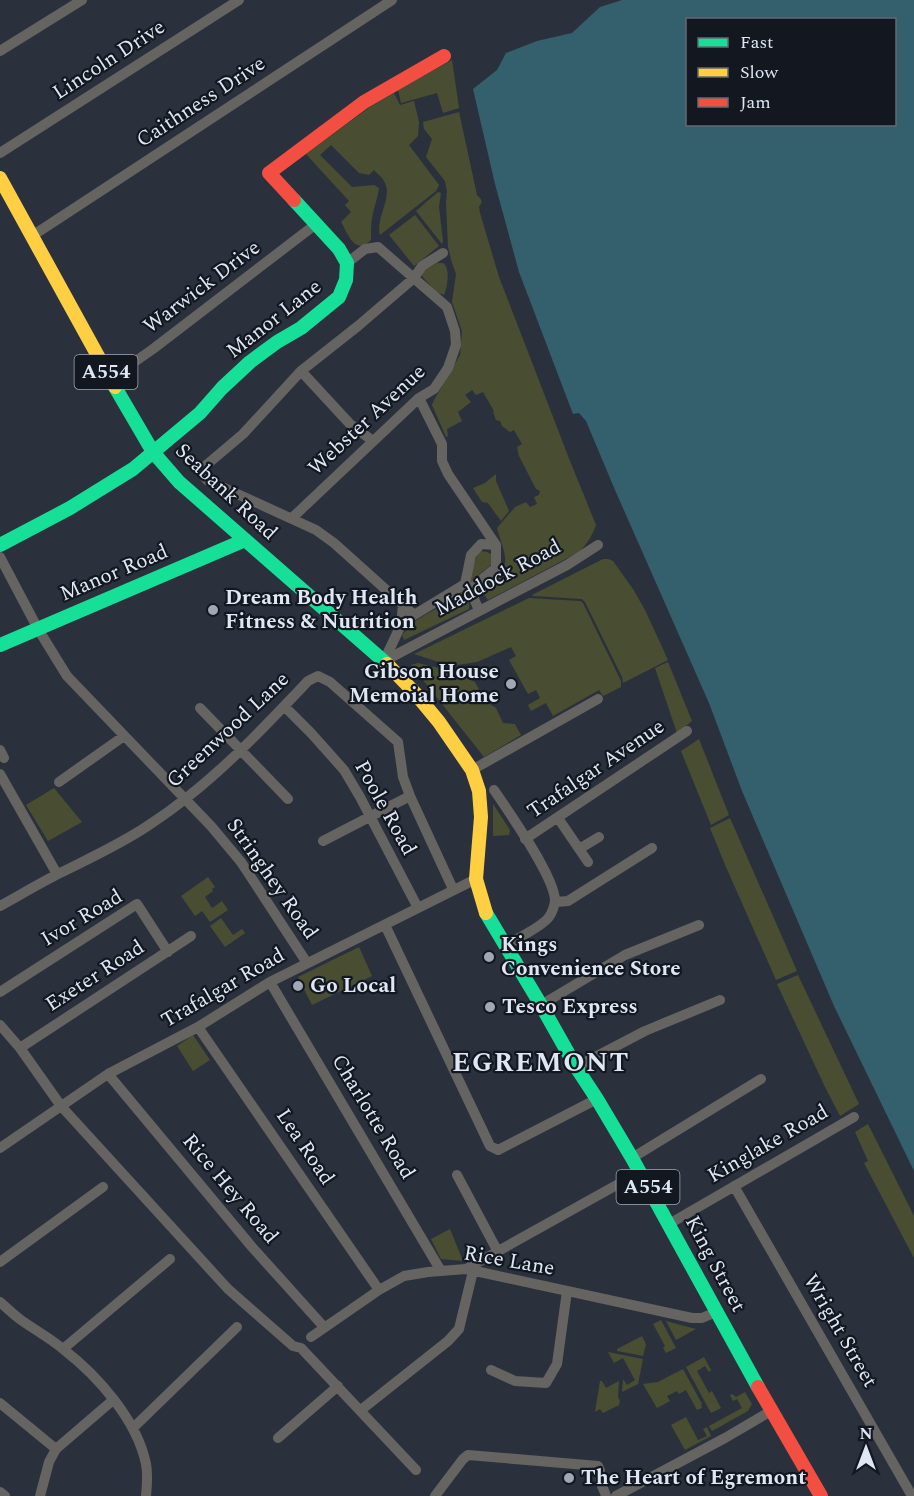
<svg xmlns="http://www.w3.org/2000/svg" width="914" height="1496" viewBox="0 0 914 1496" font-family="Spectral,serif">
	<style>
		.green { fill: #494e32 }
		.water { fill: #345f6d; fill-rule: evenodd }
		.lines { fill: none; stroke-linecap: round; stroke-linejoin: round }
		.street { stroke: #666461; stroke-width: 10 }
		.fast { stroke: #16e098; stroke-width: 14 }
		.slow { stroke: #ffcf43; stroke-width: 14 }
		.jam { stroke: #f24e42; stroke-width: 14 }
		.poi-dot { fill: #a1a7b4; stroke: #121720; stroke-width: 2 }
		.labels { text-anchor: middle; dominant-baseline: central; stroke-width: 4.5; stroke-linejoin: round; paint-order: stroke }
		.shield { fill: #121720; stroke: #a2a9b4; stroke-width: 1.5 }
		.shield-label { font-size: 20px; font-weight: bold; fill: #e0e7f4 }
		.street-label { font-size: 21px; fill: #e0e7f4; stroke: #121720 }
		.poi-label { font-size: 21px; font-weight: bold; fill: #e0e7f4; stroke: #121720; text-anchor: start }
		.district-label { font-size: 27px; font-weight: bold; letter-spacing: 1.5px; fill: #e0e7f4; stroke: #121720 }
	</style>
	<rect width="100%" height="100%" fill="#2b313c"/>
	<path class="green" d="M452 60 459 108 443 113 437 93 401 103 398 90Z
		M394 93 400 105 414 101 419 122 418 136 409 145 439 185 436 191 380 235C375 218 394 196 384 181 382 177 377 174 374 170L369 175 359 173 331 145 320 155 352 187 374 185 379 188C378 196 376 201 374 209 371 219 371 229 371 240 355 256 348 234 341 222L351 212 345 205 349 201 306 154 370 107Z
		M459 112 477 195C482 200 483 201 479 207L480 213 499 277 570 461 596 525C592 536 587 544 579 552L488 600 483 593 484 588C513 563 507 563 497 528L515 507 526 502 530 507 537 504 534 497 539 495 540 491 536 489 519 456 517 447 522 444 514 430 510 432 502 426 500 421 496 420 493 412 494 411 483 392 476 395 472 390 465 395 471 402 458 412 462 421 447 429 448 436 446 437 432 405 434 400 460 355 462 331 452 302 456 274 452 263 448 247 446 202 447 192 445 181 426 157 432 139 424 129 423 122Z
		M438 192 441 193 439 207 443 241 442 244 416 211Z
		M415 215 439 246 414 266 389 235Z
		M437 263C439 263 441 263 443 263 451 268 447 289 444 295L436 292 422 276 423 271Z
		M496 474V481L509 511 501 521 488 503 482 502 473 488 485 483Z
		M481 551 487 552 491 554 493 563C484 571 468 581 468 594 468 600 470 602 469 609L404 640 402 635 415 621 459 595 467 585 476 557Z
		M603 559H608L613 561 633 589 645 610 668 660 623 683 622 677 585 602 582 599 533 596 532 595Z
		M529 598 580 601 583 603 621 681V687L603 696 599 690 553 716 546 703 531 711 528 705 540 698 536 690 528 694 509 660 516 656 511 647 477 662 451 666 414 654Z
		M668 662 692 721 677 733 655 668Z
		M418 663 451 671 475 682 485 701 496 708 503 723 515 724 521 735 484 757 411 665Z
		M699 739 729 815 711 825 681 751Z
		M54 788 82 822 48 841 26 805Z
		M493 804 510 830 509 835 493 836Z
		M730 818 797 971 776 980 726 867 710 828Z
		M208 877 215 887 212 889 213 891 205 897 212 908 222 901 228 910 210 922 202 911 195 916 181 896Z
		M221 918 233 935 242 929 245 933 225 947 210 926Z
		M359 947 372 976 312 1005 298 977Z
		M798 975 859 1104 840 1116 825 1087 777 984Z
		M193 1035 210 1060 193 1071 177 1046Z
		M868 1124 914 1216V1258L864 1163 868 1161 855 1132Z
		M450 1229 463 1261 441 1259 431 1239Z
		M661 1320 676 1348 666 1353 663 1348 665 1346 653 1324Z
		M666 1321 696 1329 676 1340Z
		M642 1336 646 1344 643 1356 617 1351V1349Z
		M608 1352 643 1359 638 1384 622 1392 623 1379 627 1385 635 1380 623 1358 614 1363Z
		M704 1357 711 1370 709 1372 705 1366 697 1371 709 1393 712 1391 721 1408 711 1413 686 1367Z
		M683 1369 702 1404 701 1405 702 1408 697 1410 686 1390 679 1394 677 1391 667 1396 670 1401 657 1408 643 1384 658 1382Z
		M600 1381H602L606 1388 619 1381 618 1397 620 1401 619 1405 603 1413 600 1409 595 1412Z
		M745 1392 752 1404 748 1411 712 1431 709 1426 742 1408 737 1399 733 1401 730 1395 732 1394 736 1397Z
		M686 1417 698 1440 707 1436 703 1429 707 1427 711 1436 685 1450 671 1425Z"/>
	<path class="water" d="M622 0H914V1171L834 1006 742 791 709 703 615 490 586 421 579 413 573 414 519 272 495 184 473 89 497 70 506 53 537 41 572 33 600 7ZM688 20H894V124H688Z"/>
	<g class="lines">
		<path class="street" d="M0 51 82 0
			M0 153 239 0
			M32 236 392 0
			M301 371 350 424 373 441
			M110 379 153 349 316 224
			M419 398 442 444V461L448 474 496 545V568L475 585 474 599 479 610
			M292 518 419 398 434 389 448 368 456 345 455 331 447 307 378 247 365 249 347 263
			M0 557 38 629 67 676 211 826 241 862 307 963
			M403 605 334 543 316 530 207 480 202 474 204 467 243 434 301 371 358 326 414 278 422 266 443 253
			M384 661 567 565 598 545
			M384 661 401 625 403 605 414 615 465 584 471 555 481 544 496 545
			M284 706 311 733 344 770 360 797 418 908
			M200 708 288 799
			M0 750 4 758
			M472 770 598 699
			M0 774 57 874
			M59 782 124 736
			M494 790C509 812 554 876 555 900 555 905 552 913 549 917 542 927 516 939 506 945
			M558 818 588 862
			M525 839 687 731
			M323 841 410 796
			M579 849 599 837
			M555 902 568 901 652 848
			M0 906C20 895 40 883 60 873 90 858 121 844 149 825 209 786 259 733 308 681L318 676 330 682 398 742 403 777 410 796 453 889
			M385 925 490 1146 498 1150 597 1099
			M270 982 441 1271
			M0 992 137 904 168 952
			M541 1005 625 955 699 925
			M0 1025 20 1048 61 1106 228 1289 293 1346 301 1348 416 1470
			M198 1027 379 1290
			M20 1048 191 936
			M576 1067 645 1031 720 1000
			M108 1074 252 1247 324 1327
			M0 1148 108 1074 198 1027 270 982 476 879
			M632 1158 761 1079
			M457 1175 498 1252
			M734 1186 912 1496
			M669 1224 854 1117
			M0 1262 103 1187
			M466 1269 640 1172
			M0 1302C7 1308 14 1315 21 1320 35 1330 50 1338 63 1349 98 1376 137 1420 146 1464 148 1474 147 1486 146 1496
			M311 1337 379 1290 404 1276 428 1272 466 1269 692 1318H702L716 1312
			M63 1349 170 1259
			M491 1370 515 1381 546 1383 557 1364 567 1291
			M0 1403 56 1449
			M361 1410 448 1341 459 1329 473 1271
			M133 1428 237 1327
			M278 1438 338 1386
			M0 1492 5 1496
			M40 1496 49 1462 56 1449 113 1400
			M435 1496 463 1459 468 1455 598 1466C602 1472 599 1476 601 1483 602 1487 605 1492 606 1496
			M616 1496 725 1438 771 1411"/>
		<path class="fast" d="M115 387 153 452 179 482 387 664
			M0 545 70 508 133 469 200 413 222 388 250 362 277 342 301 328 339 297 346 280 347 263 339 249 294 200
			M0 645 245 540
			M486 913 541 1005 576 1067 597 1099 632 1158 758 1387"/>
		<path class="slow" d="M0 178 115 387
			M387 664 415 693 439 722 472 770 479 791 481 817 476 879 486 913"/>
		<path class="jam" d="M294 200 269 173 364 102 444 56
			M758 1387 821 1496"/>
	</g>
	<g class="poi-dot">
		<circle cx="213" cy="610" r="6"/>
		<circle cx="511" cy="684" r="6"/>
		<circle cx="489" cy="957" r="6"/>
		<circle cx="298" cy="986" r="6"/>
		<circle cx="490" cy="1007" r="6"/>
		<circle cx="569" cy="1478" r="6"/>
	</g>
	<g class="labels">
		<g class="shield">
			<rect x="74.5" y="355" width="63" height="34" rx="4.5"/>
			<rect x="616.5" y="1170" width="63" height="34" rx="4.5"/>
		</g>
		<g class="shield-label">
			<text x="106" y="372">A554</text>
			<text x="648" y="1187">A554</text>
		</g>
		<g class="street-label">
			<text transform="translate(109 60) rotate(-33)">Lincoln Drive</text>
			<text transform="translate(201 102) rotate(-33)">Caithness Drive</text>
			<text transform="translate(202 287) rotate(-37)">Warwick Drive</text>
			<text transform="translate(274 319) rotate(-38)">Manor Lane</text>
			<text transform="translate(367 420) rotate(-43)">Webster Avenue</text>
			<text transform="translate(226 492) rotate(43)">Seabank Road</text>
			<text transform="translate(114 573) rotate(-23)">Manor Road</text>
			<text transform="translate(498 578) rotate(-28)">Maddock Road</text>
			<text transform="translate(228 730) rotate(-43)">Greenwood Lane</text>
			<text transform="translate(596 769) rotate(-34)">Trafalgar Avenue</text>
			<text transform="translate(385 808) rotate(61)">Poole Road</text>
			<text transform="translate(272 879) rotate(55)">Stringhey Road</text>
			<text transform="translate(82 918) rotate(-31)">Ivor Road</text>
			<text transform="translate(95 976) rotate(-33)">Exeter Road</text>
			<text transform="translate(223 988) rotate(-30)">Trafalgar Road</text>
			<text transform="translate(373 1117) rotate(59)">Charlotte Road</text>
			<text transform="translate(768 1144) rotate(-30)">Kinglake Road</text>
			<text transform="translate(305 1147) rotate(56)">Lea Road</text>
			<text transform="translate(230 1189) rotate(50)">Rice Hey Road</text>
			<text transform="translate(509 1261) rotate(10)">Rice Lane</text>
			<text transform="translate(715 1264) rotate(62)">King Street</text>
			<text transform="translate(840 1331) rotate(60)">Wright Street</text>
		</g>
		<g class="poi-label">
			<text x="225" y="598">Dream Body Health<tspan x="225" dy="24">Fitness &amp; Nutrition</tspan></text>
			<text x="499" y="672" text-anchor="end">Gibson House<tspan x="499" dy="24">Memoial Home</tspan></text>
			<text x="501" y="945">Kings<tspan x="501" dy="24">Convenience Store</tspan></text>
			<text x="310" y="986">Go Local</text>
			<text x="502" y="1007">Tesco Express</text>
			<text x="581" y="1478">The Heart of Egremont</text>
		</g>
		<g class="district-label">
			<text x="541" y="1063">EGREMONT</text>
		</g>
	</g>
	<rect x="686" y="18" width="210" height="108" fill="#121720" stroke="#646a75" stroke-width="1.5"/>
	<rect x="698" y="38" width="30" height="9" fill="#16e098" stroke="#646a75" stroke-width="1.5"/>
	<text x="740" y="48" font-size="18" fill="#e0e7f4">Fast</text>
	<rect x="698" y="68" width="30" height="9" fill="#ffcf43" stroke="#646a75" stroke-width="1.5"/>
	<text x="740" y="78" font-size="18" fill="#e0e7f4">Slow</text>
	<rect x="698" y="98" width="30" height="9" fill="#f24e42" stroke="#646a75" stroke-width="1.5"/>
	<text x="740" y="108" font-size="18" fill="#e0e7f4">Jam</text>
	<g transform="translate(866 1448)" stroke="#121720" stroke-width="4.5" paint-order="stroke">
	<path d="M0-4.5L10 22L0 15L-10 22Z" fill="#e0e7f4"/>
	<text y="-9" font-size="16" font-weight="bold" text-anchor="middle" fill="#e0e7f4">N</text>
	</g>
</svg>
